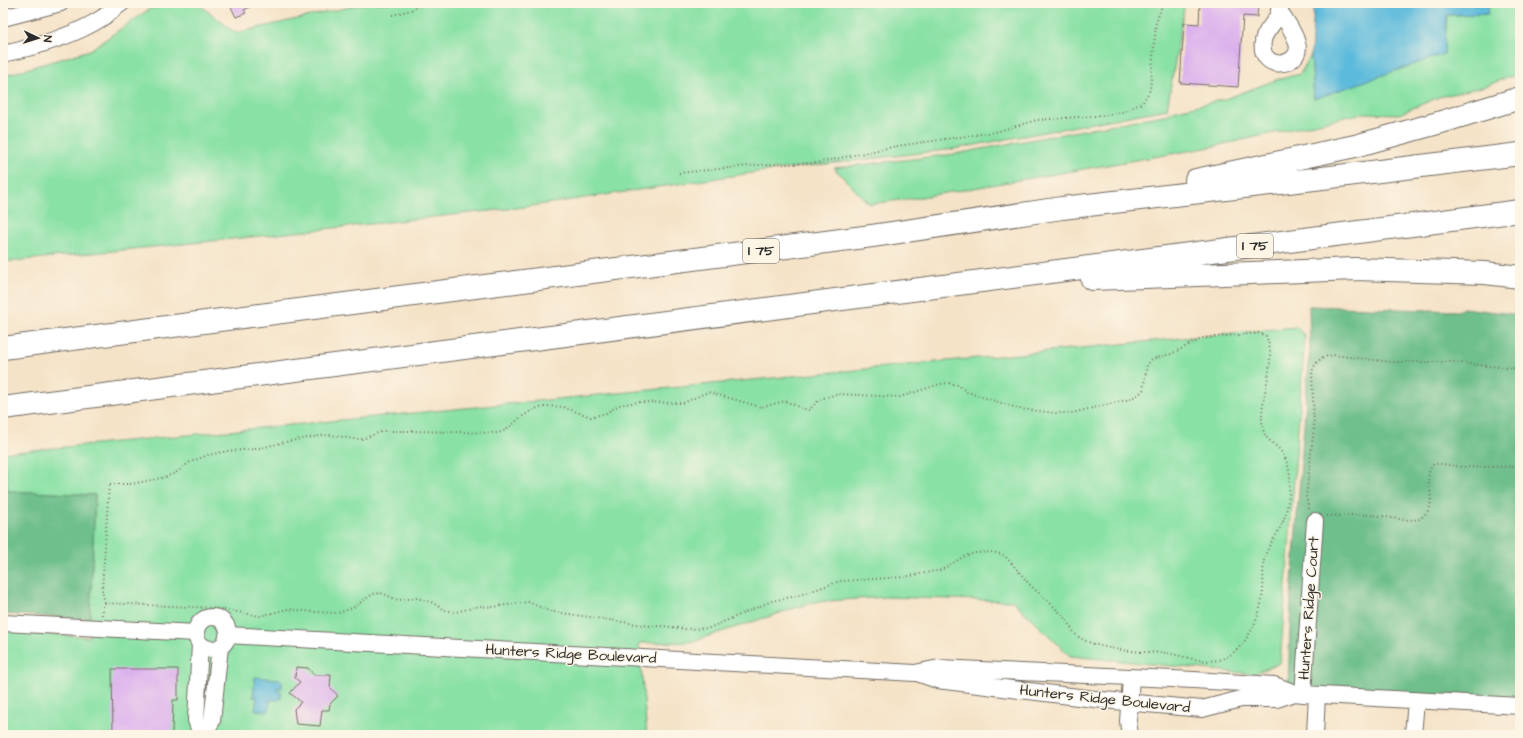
<svg xmlns="http://www.w3.org/2000/svg" width="1523" height="738" viewBox="0 0 1523 738" font-family="'Architects Daughter',sans-serif">
	<style>
		.green { fill: #89e1a6; stroke: #5a8668 }
		.forest { fill: #6ebf8b; stroke: #4c755b }
		.water { fill: #5cbadb; stroke: #447283 }
		.building { fill: #dbb1ed }
		.lines { fill: none; stroke-linecap: round; stroke-linejoin: round }
		.minor-casing { stroke: #726b62; stroke-width: 18 }
		.highway-casing { stroke: #726b62; stroke-width: 24 }
		.path { stroke: #726b62; stroke-width: 2; stroke-dasharray: 1 3; stroke-linecap: butt }
		.minor { stroke: #fff; stroke-width: 16 }
		.highway { stroke: #fff; stroke-width: 22 }
		.labels { text-anchor: middle; dominant-baseline: central; stroke-width: 3; stroke-linejoin: round; paint-order: stroke }
		.shield { fill: #fcf5e5; stroke: #6a6863; stroke-width: 1 }
		.shield-label { font-size: 14px; font-weight: bold; fill: #2b2b2b }
		.street-label { font-size: 15px; fill: #2b2b2b; stroke: #fcf5e5 }
	</style>
	<rect width="100%" height="100%" fill="#fcf5e5"/>
	<filter id="ink" filterUnits="userSpaceOnUse"><feTurbulence type="fractalNoise" baseFrequency=".025" numOctaves="2"/><feDisplacementMap in="SourceGraphic" scale="8" xChannelSelector="R" yChannelSelector="G"/><feConvolveMatrix kernelMatrix="1 2 1 2 8 2 1 2 1" color-interpolation-filters="sRGB"/></filter>
	<filter id="wash" filterUnits="userSpaceOnUse"><feTurbulence type="fractalNoise" baseFrequency=".012" numOctaves="4" result="noise"/><feDisplacementMap in="SourceGraphic" scale="16" xChannelSelector="R" yChannelSelector="G"/><feGaussianBlur stdDeviation="0.9" result="paint"/><feColorMatrix in="noise" values="0 0 0 0 0 0 0 0 0 0 0 0 0 0 0 0 0 1.4 0 .05"/><feComposite in="paint" operator="in"/></filter>
	<g filter="url(#wash)">
		<rect width="100%" height="100%" fill="#f5e3c8"/>
		<path class="green" d="M197 3 236 33 367 3H1185L1167 109 954 149 758 172 525 207 242 238 3 262V76L90 50 151 8Z
			M1489 3H1520V75L1508 77 1486 86 1439 97 1399 114 1363 113 1211 147 916 198 869 204 834 168 955 154 1169 114 1173 111 1225 99 1276 80 1300 74 1311 55 1314 98 1447 15 1488 14Z
			M1296 327 1305 336 1280 663 1253 674 1070 656 1013 601 886 597 814 602 690 642 639 643 647 735H3V631L89 637 95 495 8 491 3 453Z"/>
		<path class="forest" d="M1309 306 1458 311 1463 308 1520 315V699L1465 695 1326 693 1288 689 1291 597 1310 346Z
			M3 458 8 491 95 495 90 619 3 614Z"/>
		<path class="water" d="M1314 3H1489L1488 14 1447 15 1444 54 1314 99 1311 55Z
			M255 677 280 679 282 682V688H277V691H281V698L278 700H270L269 711 255 710 257 697H253Z"/>
		<g id="blocks">
			<path class="building" d="M229 3H258L244 10 246 13 236 17Z
				M1200 3H1258L1257 17 1243 16 1238 87 1180 83 1184 23 1199 24Z
				M296 667 308 668 314 675H331L330 687 338 696 330 704 329 710H322L320 726 296 724 294 709 301 702 290 693 300 682 295 678Z
				M112 669H178V700H173L172 735H113Z"/>
		</g>
	</g>
	<g filter="url(#ink)">
		<use href="#blocks" fill-opacity="0" stroke="#726b62" stroke-width="1"/>
		<g class="lines">
			<defs>
				<path id="minor" d="M1279 10C1285 20 1294 31 1297 43 1304 67 1258 74 1263 41 1264 33 1271 27 1275 20 1279 15 1280 9 1281 3
					M3 18 61 3
					M3 54C35 47 74 36 102 18 109 13 115 8 122 3
					M196 633a16 16 0 1 1 32 0a16 16 0 1 1-32 0Z
					M3 623 196 633
					M227 635 915 673 939 668 1194 680 1274 685 1295 693 1303 694 1520 706
					M200 644 196 720 201 735
					M917 673 937 680 1103 700 1202 709 1241 699H1277L1295 693
					M1303 694 1315 521
					M203 735 212 721 220 647
					M1130 735 1128 721 1131 678
					M1315 735 1317 695
					M1413 735 1416 701"/>
				<path id="highway" d="M1196 180 1355 146 1438 123 1520 98
					M1092 279 1355 269 1485 273 1520 277
					M3 348 872 236 1062 208 1314 179 1520 154
					M3 408 1520 211"/>
			</defs>
			<use href="#minor" class="minor-casing"/>
			<use href="#highway" class="highway-casing"/>
			<path class="path" d="M392 15 411 10 425 3
				M679 173 758 165 816 163 897 146 995 132 1037 120 1108 115 1126 111 1143 102 1150 90 1156 23 1163 3
				M1309 509 1306 497 1314 427 1312 371 1316 363 1323 357 1333 355 1391 362H1451L1520 369
				M1327 516C1342 516 1356 514 1371 515 1388 516 1404 522 1420 519 1424 515 1429 511 1430 506 1434 493 1422 475 1434 464 1445 463 1455 467 1465 467 1484 468 1502 465 1520 468
				M102 615 103 607 105 603 215 608 260 616 288 609 314 612 338 613 352 608 373 594 381 593 398 600 417 598 431 602 445 610 456 612 479 606 492 607 528 602 549 611 650 626H663L685 629 709 628 772 601 797 596 840 581 904 577 941 570 965 556 975 553 991 552 1001 554 1006 557C1015 567 1023 577 1032 587 1043 597 1054 606 1063 616 1069 622 1073 634 1080 638 1097 648 1126 651 1145 652 1152 653 1160 652 1167 653 1183 656 1202 663 1218 660 1231 657 1241 647 1248 636 1257 622 1262 605 1263 590 1264 578 1262 567 1265 556 1269 545 1277 534 1282 524 1288 512 1290 488 1290 476 1289 466 1285 455 1278 448 1272 442 1265 439 1263 429 1257 400 1279 363 1266 336L1260 333 1203 338 1171 354 1152 359 1147 365 1143 390 1139 394 1130 399 1072 413H1056L1020 409 967 392 958 385 949 383 940 384 900 397 837 394 824 398 818 401 809 410 804 409 785 401 761 407 708 392 683 403 638 402 619 405 606 413 591 417 563 407 548 406 534 409 520 418 506 430 498 433 414 431H383L362 439H354L331 435 319 436 290 441 256 449 228 451 208 455 190 462 177 472 166 477 132 484H109L102 591 105 603"/>
			<use href="#minor" class="minor"/>
			<use href="#highway" class="highway"/>
		</g>
	</g>
	<g class="labels">
		<g class="shield">
			<rect x="1237" y="234" width="36" height="24" rx="3"/>
			<rect x="743" y="239" width="36" height="24" rx="3"/>
		</g>
		<g class="shield-label">
			<text x="1255" y="246">I 75</text>
			<text x="761" y="251">I 75</text>
		</g>
		<g class="street-label">
			<text transform="translate(1309 608) rotate(-86)">Hunters Ridge Court</text>
			<text transform="translate(571 654) rotate(3)">Hunters Ridge Boulevard</text>
			<text transform="translate(1105 699) rotate(6)">Hunters Ridge Boulevard</text>
		</g>
	</g>
	<rect width="1523" height="738" fill="none" stroke="#fcf5e5" stroke-width="16"/>
	<g transform="translate(38 38) rotate(94)" stroke="#fcf5e5" stroke-width="3" paint-order="stroke">
	<path d="M0-3L7 15L0 10L-7 15Z" fill="#2b2b2b"/>
	<text y="-6" font-size="11" font-weight="bold" text-anchor="middle" fill="#2b2b2b">N</text>
	</g>
</svg>
